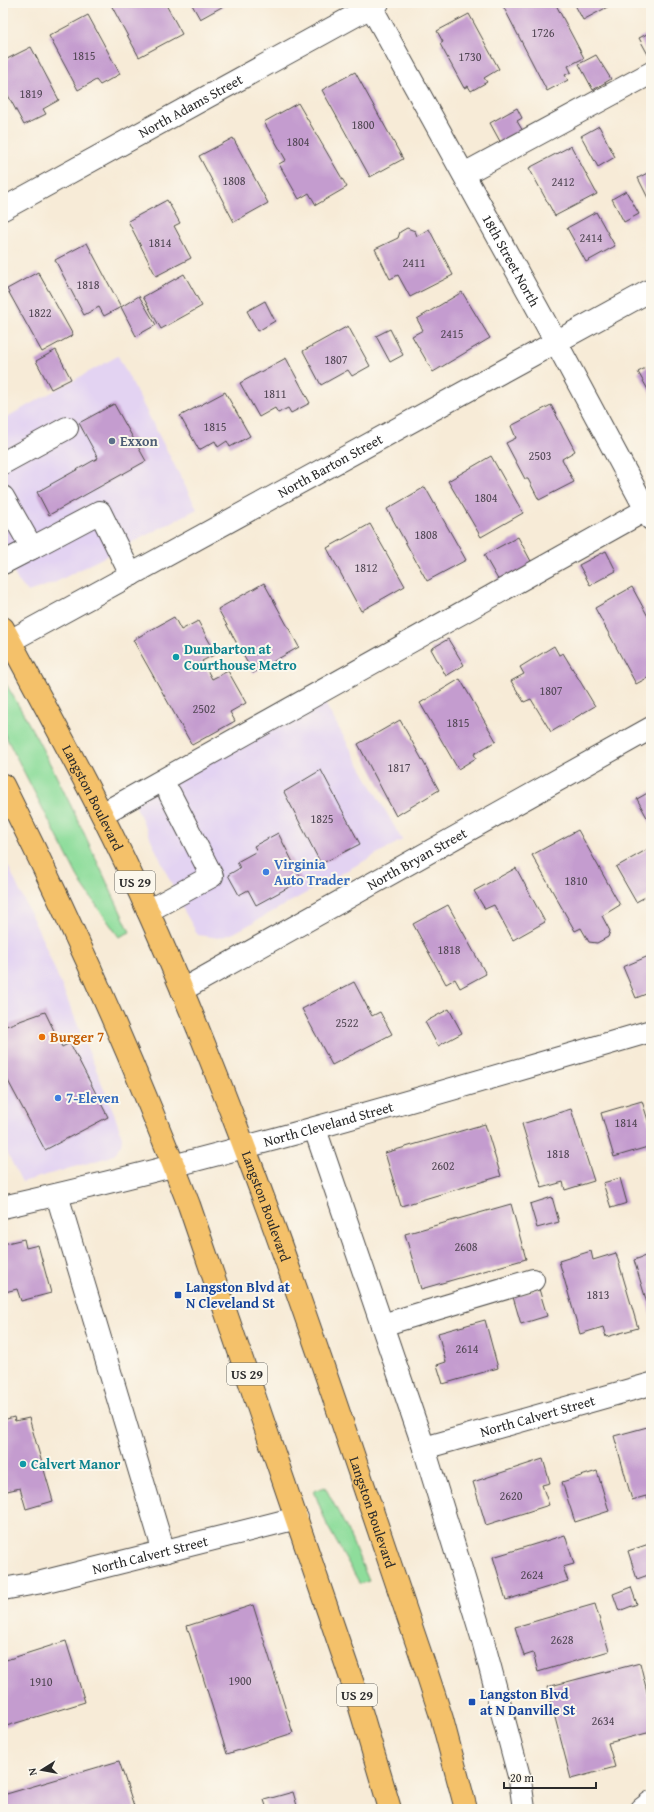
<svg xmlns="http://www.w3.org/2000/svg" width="654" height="1812" viewBox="0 0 654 1812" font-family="'Gentium Book Plus',serif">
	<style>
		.built { fill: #e3d3f2 }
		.green { fill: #8edd9b; stroke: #5c8463 }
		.building { fill: #c49ccf }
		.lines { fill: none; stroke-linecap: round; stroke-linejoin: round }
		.minor-casing { stroke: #4a4845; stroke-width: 24 }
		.major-casing { stroke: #4a4845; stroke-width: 24 }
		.minor { stroke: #fff; stroke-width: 22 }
		.major { stroke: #f4c16a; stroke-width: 22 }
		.service-dot { fill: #5c6f8a; stroke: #fbf7ec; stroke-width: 1.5 }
		.culture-dot { fill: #0f9aa8; stroke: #fbf7ec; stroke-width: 1.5 }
		.shop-dot { fill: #3f7fe0; stroke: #fbf7ec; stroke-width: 1.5 }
		.food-dot { fill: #e8710a; stroke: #fbf7ec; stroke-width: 1.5 }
		.transit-dot { fill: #1a4fb4; stroke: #fbf7ec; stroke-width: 1.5 }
		.labels { text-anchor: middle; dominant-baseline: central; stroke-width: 4; stroke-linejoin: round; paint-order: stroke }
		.number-label { font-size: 12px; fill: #514754 }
		.shield { fill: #fbf7ec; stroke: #696865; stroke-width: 1 }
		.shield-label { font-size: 13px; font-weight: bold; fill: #2b2b2b }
		.street-label { font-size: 14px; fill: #2b2b2b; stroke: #fbf7ec }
		.service-label { font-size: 14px; font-weight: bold; fill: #4e5e75; stroke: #fbf7ec; text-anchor: start }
		.culture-label { font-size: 14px; font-weight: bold; fill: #0d838f; stroke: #fbf7ec; text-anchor: start }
		.shop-label { font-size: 14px; font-weight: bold; fill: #366cbe; stroke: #fbf7ec; text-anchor: start }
		.food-label { font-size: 14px; font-weight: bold; fill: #c56008; stroke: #fbf7ec; text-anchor: start }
		.transit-label { font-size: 14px; font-weight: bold; fill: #164399; stroke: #fbf7ec; text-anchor: start }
	</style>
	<rect width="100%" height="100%" fill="#fbf7ec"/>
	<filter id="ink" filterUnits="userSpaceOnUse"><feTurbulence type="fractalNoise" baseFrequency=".025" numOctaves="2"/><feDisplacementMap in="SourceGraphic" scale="8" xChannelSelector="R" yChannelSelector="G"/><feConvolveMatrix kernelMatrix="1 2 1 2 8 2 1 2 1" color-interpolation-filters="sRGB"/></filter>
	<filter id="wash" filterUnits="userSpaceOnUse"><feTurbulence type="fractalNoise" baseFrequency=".012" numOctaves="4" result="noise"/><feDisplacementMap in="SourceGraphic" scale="16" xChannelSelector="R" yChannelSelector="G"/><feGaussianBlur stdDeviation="0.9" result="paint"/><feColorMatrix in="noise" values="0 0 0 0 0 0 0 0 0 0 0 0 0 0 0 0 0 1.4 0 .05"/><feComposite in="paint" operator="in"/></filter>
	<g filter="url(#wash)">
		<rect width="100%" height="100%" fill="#f7ebd7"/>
		<path class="built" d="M118 356 197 509 54 583 28 592 18 581 3 552V419Z
			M319 693 402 840 234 933 219 938 198 935 183 909 132 798Z
			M3 855 44 943 114 1113 122 1137 121 1144 116 1152 109 1157 22 1182 3 1145Z"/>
		<path class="green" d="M3 679C52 759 90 847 130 932L119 937 82 885 3 731Z
			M325 1487 346 1527 369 1581 360 1584 327 1525 314 1491Z"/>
		<g id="blocks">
			<path class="building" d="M110 3H165L182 34 139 57Z
				M191 3H229L200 19Z
				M509 3H555L584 58 568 66 571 72 565 75 568 80 547 91 503 6Z
				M574 3H615L583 20Z
				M469 14 499 69 484 78 487 82 471 91 468 86 464 88 440 44 443 42 437 31Z
				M88 15 120 74 100 85 96 80 78 90 49 36Z
				M651 32V60L639 38Z
				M31 47 59 100 43 109 46 114 24 125 3 86V61Z
				M596 55 611 79 593 90 579 64Z
				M355 72 403 159 370 177 322 90Z
				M298 103 347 187 316 205 309 193 299 199 279 164 286 160 264 122Z
				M517 108 522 118 517 121 524 133 502 145 490 123Z
				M599 126 615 157 598 167 581 136Z
				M233 138 268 203 234 222 199 156Z
				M571 146 597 194 555 216 529 168Z
				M651 171V204L638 178Z
				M626 191 639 214 624 222 612 199Z
				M167 200 180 223 174 226 191 258 156 276 128 221Z
				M596 212 615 246 586 262 567 228Z
				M407 228 415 231 417 236 429 229 453 275 410 297 398 275 390 279 375 249 398 238 400 232Z
				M87 243 121 307 104 316 99 307 84 315 55 260Z
				M38 272 73 335 42 352 7 289Z
				M184 274 202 306 161 329 143 297Z
				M462 292 490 338 433 372 412 336 423 330 417 319Z
				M139 296 156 325 136 336 121 307Z
				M265 301 275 321 258 331 247 311Z
				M348 326 370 366 352 376 348 370 321 385 303 351Z
				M390 329 403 355 390 362 376 336Z
				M56 350 71 379 51 389 36 361Z
				M286 358 310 403 291 413 288 408 278 413 275 408 259 417 240 383Z
				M651 365V395L638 372Z
				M225 392 250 436 230 447 227 441 218 447 215 441 199 450 180 416Z
				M114 404 146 461 49 515 37 492 98 458 79 423Z
				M551 405 575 451 562 459 574 482 539 500 528 479H525L506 443 516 438 511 426Z
				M491 456 523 513 481 537 448 481Z
				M425 487 466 560 427 581 387 509Z
				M370 524 405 586 361 611 327 548Z
				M518 537 533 565 500 583 484 555Z
				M606 551 616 571 590 585 579 565Z
				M264 583 299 647 253 673 218 609Z
				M632 587 651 622V676L636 684 595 608Z
				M174 617 181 630 198 621 216 654 202 661 212 679 228 671 246 703 230 712 235 721 192 745 133 640Z
				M448 639 464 665 446 676 431 649Z
				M554 646 559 655 563 653 595 706 551 732 531 699 524 702 511 681 524 674 520 667Z
				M460 679 496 741 474 754 476 758 458 769 420 703Z
				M400 720 439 790 396 816 358 744Z
				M321 770 360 844 321 864 284 792Z
				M651 791V825L637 799Z
				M578 830 620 905 602 916 610 931 608 937 597 943 589 942 581 928 575 931 532 855Z
				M278 833 302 880 256 905 248 890 239 895 228 875 240 868 237 862 257 851 254 846Z
				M648 849 651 855V873L649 874 651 878V894L636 902 616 867Z
				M516 868 545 922 513 940 494 905 485 909 474 891Z
				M448 905 486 974 460 988 455 979 446 984 413 924Z
				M651 955V992L636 998 623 967Z
				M354 982 372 1016 380 1012 392 1034 332 1065 302 1009Z
				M449 1009 462 1033 438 1046 425 1022Z
				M45 1012 62 1047 70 1043 108 1117 45 1150 7 1079 3 1082V1027Z
				M642 1101 651 1130V1146L614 1157 601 1113Z
				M571 1109 594 1181 565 1190 563 1182 542 1188 522 1124Z
				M485 1124 501 1176 401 1206 385 1153Z
				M620 1178 627 1203 611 1208 603 1183Z
				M552 1197 559 1222 537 1228 530 1204Z
				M511 1204 526 1259 421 1289 405 1234Z
				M24 1239 26 1248 38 1245 51 1293 21 1301 17 1289 5 1292 3 1283V1244Z
				M591 1251 593 1260 616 1253 638 1328 606 1337 603 1327 580 1334 559 1261Z
				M651 1254V1316L634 1260Z
				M539 1289 547 1316 521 1324 513 1297Z
				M485 1320 498 1368 443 1384 437 1365 446 1362 438 1333Z
				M14 1417 15 1421 29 1418 53 1501 26 1509 20 1488 3 1492V1420Z
				M651 1426V1501L649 1502 646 1496 632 1500 614 1436Z
				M543 1459 550 1483 542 1485 549 1505 486 1525 473 1482Z
				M597 1471 609 1511 575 1522 562 1482Z
				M565 1535 574 1564 563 1567 568 1581 506 1600 493 1557Z
				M649 1544 651 1551V1574L637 1579 628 1551Z
				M631 1587 637 1604 619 1611 613 1594Z
				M595 1604 609 1651 538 1672 533 1653 524 1656 515 1627Z
				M253 1605 293 1733 227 1754 187 1626Z
				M66 1641 85 1702 3 1727V1661Z
				M640 1663 651 1708V1732L608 1743 615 1767 571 1779 547 1687Z
				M119 1761 135 1809H3V1795Z
				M293 1792 298 1809H267L264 1800Z"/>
		</g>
	</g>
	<g filter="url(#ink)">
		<use href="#blocks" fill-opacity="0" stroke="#4a4845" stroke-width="1"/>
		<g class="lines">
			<defs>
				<g id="minor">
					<path id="s1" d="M369 3 556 342 651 519"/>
					<path d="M464 174 651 73"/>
					<path id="s2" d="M3 209 378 3"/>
					<path d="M3 463 67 428"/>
					<path d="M3 497 32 548 3 563"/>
					<path d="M32 548 100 512 131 575"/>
					<path id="s3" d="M10 641 651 290"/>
					<path d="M102 814 651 507"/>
					<path d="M148 911 212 876 170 794"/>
					<path id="s4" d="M182 990 651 728"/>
					<path d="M315 1129 424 1448 482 1637 520 1780 524 1809"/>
					<path d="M57 1195 164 1552"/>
					<path id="s5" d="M3 1207C221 1158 436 1094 651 1031"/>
					<path d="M382 1325 533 1280"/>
					<path id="s6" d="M424 1448 651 1384"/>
					<path id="s7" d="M3 1589 42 1582 297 1518"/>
					<path d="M642 1809 651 1802"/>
				</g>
				<g id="major">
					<path id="s8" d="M3 628C53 721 104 813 147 909 257 1155 338 1412 425 1667L442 1719 466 1809"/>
					<path d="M3 785C72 922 134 1062 189 1205L353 1684 390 1809"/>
				</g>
			</defs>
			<use href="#minor" class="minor-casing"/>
			<use href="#major" class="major-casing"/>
			<use href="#minor" class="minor"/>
			<use href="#major" class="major"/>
		</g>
	</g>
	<circle class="service-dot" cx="112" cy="441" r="4"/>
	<g class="culture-dot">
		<circle cx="176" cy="657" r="4"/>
		<circle cx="23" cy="1464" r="4"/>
	</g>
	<g class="shop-dot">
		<circle cx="266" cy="872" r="4"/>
		<circle cx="58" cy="1098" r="4"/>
	</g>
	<circle class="food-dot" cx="42" cy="1037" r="4"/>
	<g class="transit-dot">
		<rect x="174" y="1291" width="8" height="8" rx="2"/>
		<rect x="468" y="1698" width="8" height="8" rx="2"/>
	</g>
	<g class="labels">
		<g class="number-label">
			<text x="543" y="32">1726</text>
			<text x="84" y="55">1815</text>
			<text x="470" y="56">1730</text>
			<text x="31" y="93">1819</text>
			<text x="363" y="124">1800</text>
			<text x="298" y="141">1804</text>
			<text x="234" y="180">1808</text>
			<text x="563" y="181">2412</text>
			<text x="591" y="237">2414</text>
			<text x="160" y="242">1814</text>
			<text x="414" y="262">2411</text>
			<text x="88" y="284">1818</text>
			<text x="40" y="312">1822</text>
			<text x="452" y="333">2415</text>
			<text x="336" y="359">1807</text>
			<text x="275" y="393">1811</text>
			<text x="215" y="426">1815</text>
			<text x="540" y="455">2503</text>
			<text x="486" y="497">1804</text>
			<text x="426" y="534">1808</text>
			<text x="366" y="567">1812</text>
			<text x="551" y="690">1807</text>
			<text x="204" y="708">2502</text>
			<text x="458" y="722">1815</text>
			<text x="399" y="767">1817</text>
			<text x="322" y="818">1825</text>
			<text x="576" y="880">1810</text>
			<text x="449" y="949">1818</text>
			<text x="347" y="1022">2522</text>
			<text x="626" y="1122">1814</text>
			<text x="558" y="1153">1818</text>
			<text x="443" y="1165">2602</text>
			<text x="466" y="1246">2608</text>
			<text x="598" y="1294">1813</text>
			<text x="467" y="1348">2614</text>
			<text x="511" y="1495">2620</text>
			<text x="532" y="1574">2624</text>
			<text x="562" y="1639">2628</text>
			<text x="240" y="1680">1900</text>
			<text x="41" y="1681">1910</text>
			<text x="603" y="1720">2634</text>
		</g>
		<g class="shield">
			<rect x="115" y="871" width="40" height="22" rx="3"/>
			<rect x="227" y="1363" width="40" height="22" rx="3"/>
			<rect x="337" y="1684" width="40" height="22" rx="3"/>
		</g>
		<g class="shield-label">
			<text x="135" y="882">US 29</text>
			<text x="247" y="1374">US 29</text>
			<text x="357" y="1695">US 29</text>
		</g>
		<g class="street-label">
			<text stroke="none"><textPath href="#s2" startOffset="214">North Adams Street</textPath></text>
			<text stroke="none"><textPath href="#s1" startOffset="294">18th Street North</textPath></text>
			<text stroke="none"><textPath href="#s3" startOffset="365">North Barton Street</textPath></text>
			<text stroke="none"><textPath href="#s8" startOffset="192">Langston Boulevard</textPath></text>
			<text stroke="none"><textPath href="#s4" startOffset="269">North Bryan Street</textPath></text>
			<text stroke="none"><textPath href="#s5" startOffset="336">North Cleveland Street</textPath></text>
			<text stroke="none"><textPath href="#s8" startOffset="636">Langston Boulevard</textPath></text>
			<text stroke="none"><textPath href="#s6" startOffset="118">North Calvert Street</textPath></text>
			<text stroke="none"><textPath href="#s8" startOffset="960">Langston Boulevard</textPath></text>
			<text stroke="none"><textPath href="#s7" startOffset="151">North Calvert Street</textPath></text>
		</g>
		<g class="service-label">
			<text x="120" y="441">Exxon</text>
		</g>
		<g class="culture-label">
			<text x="184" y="649">Dumbarton at<tspan x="184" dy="16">Courthouse Metro</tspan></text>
			<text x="31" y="1464">Calvert Manor</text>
		</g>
		<g class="shop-label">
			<text x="274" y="864">Virginia<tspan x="274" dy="16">Auto Trader</tspan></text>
			<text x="66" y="1098">7-Eleven</text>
		</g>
		<g class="food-label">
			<text x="50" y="1037">Burger 7</text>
		</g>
		<g class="transit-label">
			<text x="186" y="1287">Langston Blvd at<tspan x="186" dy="16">N Cleveland St</tspan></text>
			<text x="480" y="1694">Langston Blvd<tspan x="480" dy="16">at N Danville St</tspan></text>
		</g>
	</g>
	<rect width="654" height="1812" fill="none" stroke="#fbf7ec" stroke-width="16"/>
	<g transform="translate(42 1770) rotate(259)" stroke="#fbf7ec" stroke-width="3" paint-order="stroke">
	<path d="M0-3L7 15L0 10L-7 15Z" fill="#2b2b2b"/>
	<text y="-6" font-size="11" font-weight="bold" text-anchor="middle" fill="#2b2b2b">N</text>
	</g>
	<path d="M504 1782v6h92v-6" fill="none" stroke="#2b2b2b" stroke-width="2"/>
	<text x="510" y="1782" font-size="12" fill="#2b2b2b" stroke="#fbf7ec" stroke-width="3" paint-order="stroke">20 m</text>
</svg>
